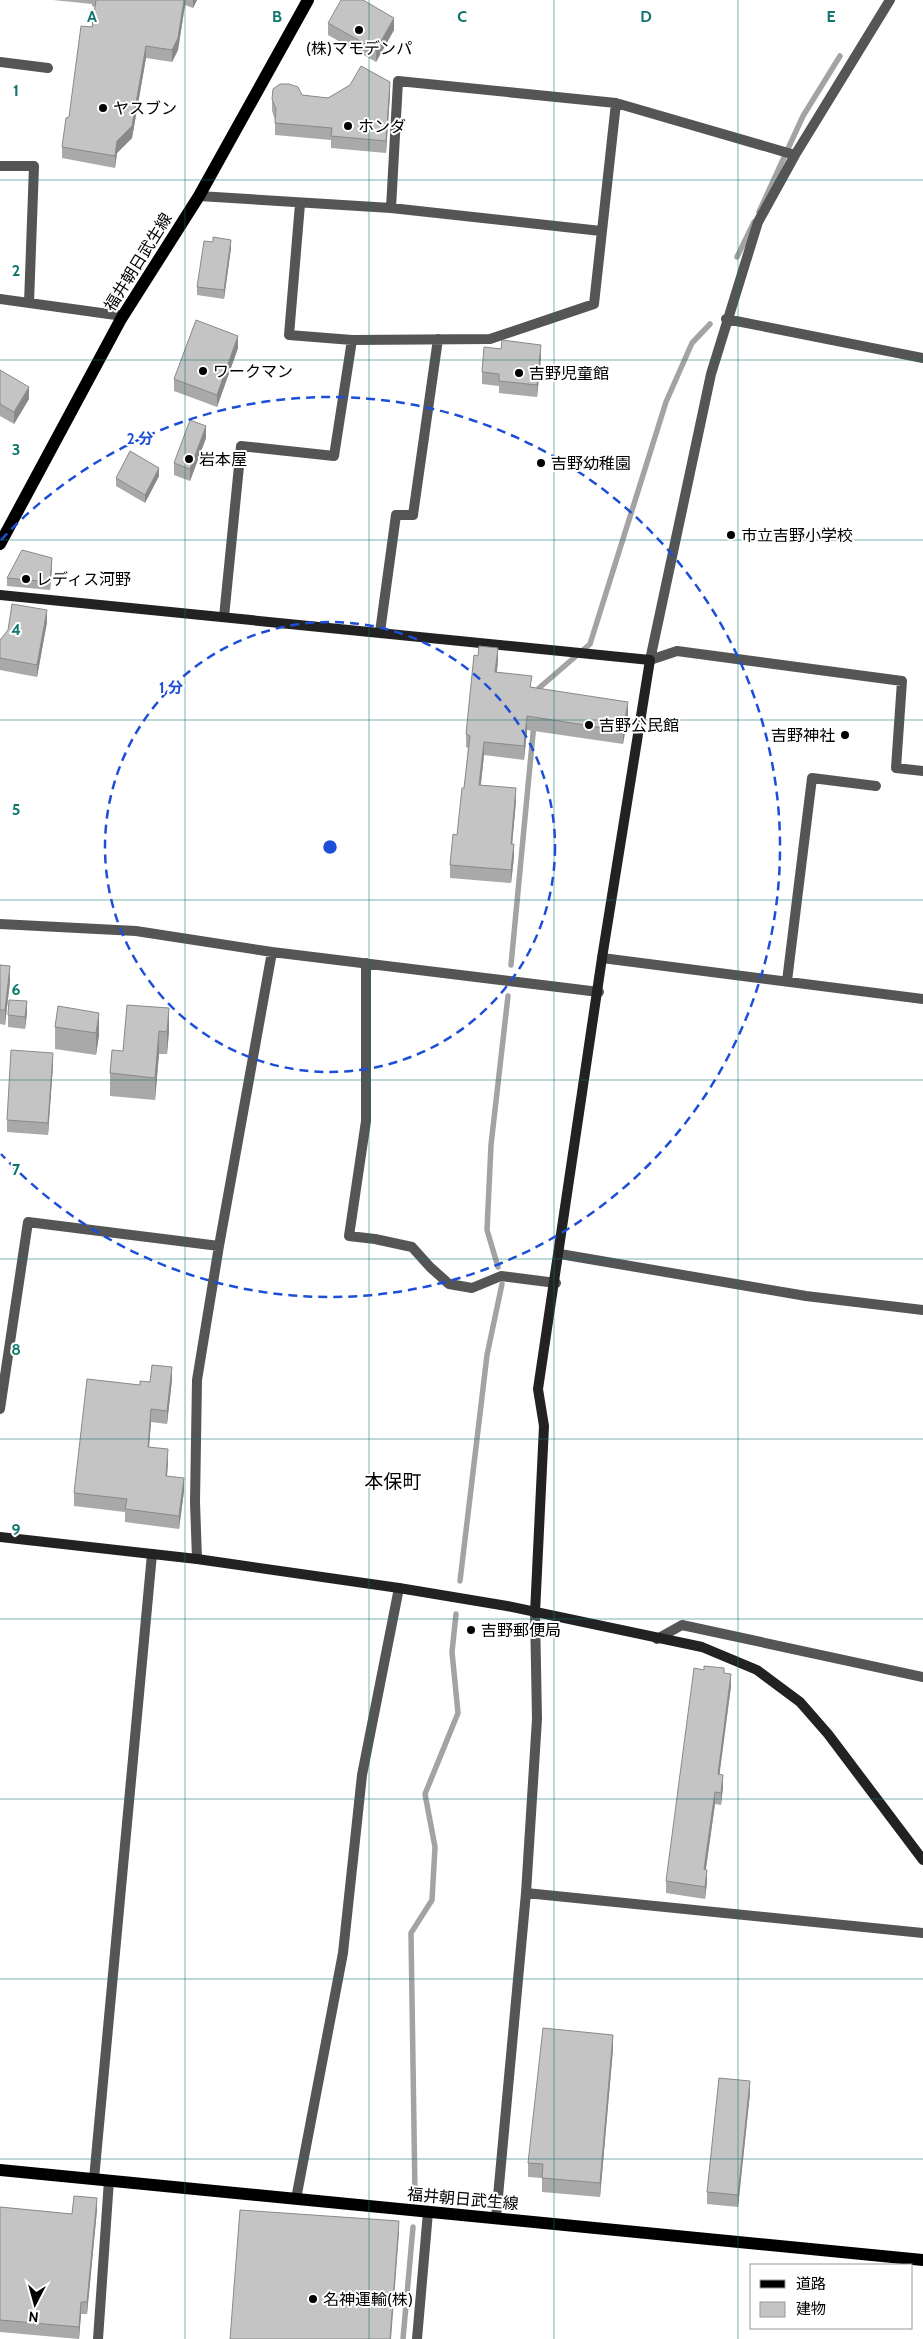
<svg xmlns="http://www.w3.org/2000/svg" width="923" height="2339" viewBox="0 0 923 2339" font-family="Cabin,'Noto Sans JP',sans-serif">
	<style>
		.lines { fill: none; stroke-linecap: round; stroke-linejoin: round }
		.stream { stroke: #a3a3a3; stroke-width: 5.5 }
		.street { stroke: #555; stroke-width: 10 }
		.secondary { stroke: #222; stroke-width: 10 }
		.primary { stroke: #000; stroke-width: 12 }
		.wall { fill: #a9a9a9 }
		.shaded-wall { fill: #898989 }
		.building { fill: #c4c4c4; stroke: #898989 }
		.grid { fill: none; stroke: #0f766e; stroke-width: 1; stroke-opacity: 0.55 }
		.ring { fill: none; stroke: #1d4ed8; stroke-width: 2.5; stroke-dasharray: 9 6 }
		.poi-dot { fill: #000; stroke: #fff; stroke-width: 2 }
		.labels { text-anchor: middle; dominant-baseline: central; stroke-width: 4; stroke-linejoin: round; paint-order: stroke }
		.poi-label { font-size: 16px; fill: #000; stroke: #fff; text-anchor: start }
		.street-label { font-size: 16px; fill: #000; stroke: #fff }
		.quarter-label { font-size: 19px; fill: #000; stroke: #fff }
		.grid-label { font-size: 16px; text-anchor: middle; font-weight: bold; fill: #0f766e; stroke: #fff; stroke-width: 4; stroke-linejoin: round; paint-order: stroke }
		.centre { fill: #1d4ed8; stroke: #fff; stroke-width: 2.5 }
		.ring-label { font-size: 15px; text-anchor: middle; font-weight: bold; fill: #1d4ed8; stroke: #fff; stroke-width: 4; stroke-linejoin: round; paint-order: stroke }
	</style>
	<rect width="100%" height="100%" fill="#fff"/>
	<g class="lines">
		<path class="stream" d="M759 212 803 116 840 56
			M737 257 754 222
			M538 694 539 688 590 644 666 402 692 343 710 324
			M511 965 534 723
			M498 1267 487 1230 491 1145 508 996
			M460 1581 487 1355 502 1284
			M415 2194 411 1933 432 1900 435 1847 425 1794 458 1713 452 1652 456 1614
			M403 2339 413 2227"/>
		<path class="street" d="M0 62 48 68
			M0 166H34L29 303
			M199 196 391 208 601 231
			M300 204 289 335 352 340 490 339 594 304 616 103
			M391 208 398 81 616 103 795 155
			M0 299 123 316
			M726 319 923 358
			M224 617 241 446 334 456 352 340
			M380 632 396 515H413L438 339
			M650 660 711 374 758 222 795 155 890 0
			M650 660 677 651 902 681 896 768 923 771
			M0 924 136 931 272 952 599 992
			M602 958 923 999
			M366 963V1121L349 1236 375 1239 412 1247 430 1267 449 1284 472 1288 501 1276 556 1283
			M787 981 812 778 876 786
			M560 1254 806 1296 923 1310
			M0 1409 28 1222 219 1246
			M197 1559 195 1502 197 1380 219 1246 272 952
			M657 1639 682 1625 923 1677
			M526 1893 923 1933
			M94 2179 152 1554
			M296 2199 343 1953 362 1775 399 1588
			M496 2218 526 1893 537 1719 535 1613
			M98 2339 109 2180
			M417 2339 428 2212"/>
		<path class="secondary" d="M0 595 650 660 602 958 538 1389 544 1426 535 1613
			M0 1537 197 1559 399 1588 507 1606 702 1647 757 1670 800 1702 828 1734 923 1860"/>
		<path class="primary" d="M0 544 121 319 199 196 308 0
			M0 2170 923 2260"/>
	</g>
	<path class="wall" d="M53 0H197L193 8 185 5 178 50 172 62 146 58 132 138 117 153 115 168 62 158V147L69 117 92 27 95 7 92 6V4Z
		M328 23 394 30 376 62 328 35Z
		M350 85 390 94 386 153 331 148V140L275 135V120L272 111V99L302 95 328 98Z
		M213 242 231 248 224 299 197 295V287Z
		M238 348 217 407 174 391V379Z
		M541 357 537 397 499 393V386L482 384V372Z
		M0 370 29 399 14 424 0 416Z
		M206 438 190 481 174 475V463Z
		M159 476 145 503 116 486V478Z
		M52 566 50 590 7 586V578Z
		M47 622 37 677 0 670V640Z
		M498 661 497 672 532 687 628 715 623 744 527 730 524 760 484 755 481 785 516 801 512 844 514 857 511 883 450 878V865L457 835 464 788 468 748 466 747V734Z
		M0 965 10 981 5 1025 0 1024Z
		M127 1005 169 1031 167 1054H159L155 1100 110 1096V1073L123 1051Z
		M58 1006 99 1035 96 1055 55 1049V1027Z
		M27 1013 25 1029 8 1027V1015Z
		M53 1065 48 1135 7 1132V1120Z
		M172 1380 167 1424 151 1422 149 1447 168 1462 167 1476 184 1491 179 1529 125 1522V1512L74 1506V1493L140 1385 150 1382Z
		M724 1673 731 1686 719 1775 723 1787 721 1805 715 1804 706 1869 707 1882 705 1899 666 1893V1881Z
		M613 2049 600 2197 542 2192V2178L528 2177V2163Z
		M750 2093 738 2207 707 2204V2192Z
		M0 2207 72 2214 97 2210 87 2314H81L79 2339 0 2332Z"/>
	<path class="shaded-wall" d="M184 0H185V5L178 50 172 62V50Z
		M193 0H197L193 8Z
		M394 18V30L376 62V50Z
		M146 46V58L132 138 117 153 115 168V156L117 141Z
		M390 82V94L386 153V141Z
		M231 240V248L224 299V290Z
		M238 336V348L217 407V395Z
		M541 345V357L537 397V385Z
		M29 387V399L14 424V412Z
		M206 426V438L190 481V469Z
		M159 468V476L145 503V495Z
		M52 558V566L50 590V582Z
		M47 610V622L37 677V665Z
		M498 648V661L495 685V672Z
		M628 702V715L623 744V731Z
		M527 716V730L524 760V746Z
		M484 742V755L479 798V785Z
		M516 788V801L511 857V844Z
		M514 844V857L511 883V870Z
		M10 966V981L5 1025V1010Z
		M27 1001V1013L25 1029V1017Z
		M169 1008V1031L167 1054V1032Z
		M99 1013V1035L96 1055V1033Z
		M159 1031V1054L155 1100V1078Z
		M53 1053V1065L48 1135V1123Z
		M172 1367V1380L167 1424V1411Z
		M151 1409V1422L148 1460V1447Z
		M168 1449V1462L166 1489V1476Z
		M184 1478V1491L179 1529V1516Z
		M731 1674V1686L718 1786V1774Z
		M723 1775V1787L721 1805V1793Z
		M715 1792V1804L704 1881V1869Z
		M707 1870V1882L705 1899V1887Z
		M613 2035V2049L600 2197V2183Z
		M750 2081V2093L738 2207V2195Z
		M97 2198V2210L87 2314V2302Z
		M399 2221V2233L391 2339H390Z
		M81 2302V2314L79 2339V2327Z"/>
	<path class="building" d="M96 0H184L178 38 172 50 146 46 132 126 117 141 115 156 62 147 66 118 69 117 81 26 92 27Z
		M341 0H363L394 18 376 50 328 23Z
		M361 66 390 82 386 141 331 136 332 128 275 123 276 109 272 99 273 89 280 84H289L298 87 302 95 328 98 350 85Z
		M213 237 231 240 224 290 197 287 204 241 213 242Z
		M196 320 238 336 217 395 174 379Z
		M502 340 541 345 537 385 499 381V374L482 372 484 347 501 349Z
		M0 370 29 387 14 412 0 404Z
		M190 420 206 426 190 469 174 463Z
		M130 451 159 468 145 495 116 478Z
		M22 550 52 558 50 582 7 578Z
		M12 604 47 610 37 665 0 658V640L8 630Z
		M479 646 498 648 495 672 532 676 530 687 628 702 623 731 527 716 524 746 484 742 479 785 516 788 511 844H514L511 870 450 865 453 834 457 835 462 788H464L470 736 466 734 474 655 478 656Z
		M0 965 10 966 5 1010H0Z
		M9 1000 27 1001 25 1017 8 1015Z
		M127 1005 169 1008 167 1032 159 1031 155 1078 110 1073 112 1050 123 1051Z
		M58 1006 99 1013 96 1033 55 1027Z
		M11 1050 53 1053 48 1123 7 1120Z
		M152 1365 172 1367 167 1411 151 1409 148 1447 168 1449 166 1476 184 1478 179 1516 125 1509 127 1499 74 1493 87 1379 140 1385V1381L150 1382Z
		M704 1666 724 1668V1673L731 1674 718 1774 723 1775 721 1793 715 1792 704 1869 707 1870 705 1887 666 1881 694 1668 704 1670Z
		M543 2028 613 2035 600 2183 542 2178 543 2164 528 2163Z
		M719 2078 750 2081 738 2195 707 2192Z
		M74 2196 97 2198 87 2302H81L79 2327 0 2320V2207L72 2214Z
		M240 2210 399 2221 390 2339H230Z"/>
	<path class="grid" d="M185 0V2339M369 0V2339M554 0V2339M738 0V2339M0 180H923M0 360H923M0 540H923M0 720H923M0 900H923M0 1080H923M0 1259H923M0 1439H923M0 1619H923M0 1799H923M0 1979H923M0 2159H923"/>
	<g class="ring">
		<circle cx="330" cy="847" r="225"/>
		<path d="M1 540A450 450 0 1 1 1 1154"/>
	</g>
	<g class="poi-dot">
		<circle cx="359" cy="30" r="5"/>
		<circle cx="103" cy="108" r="5"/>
		<circle cx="348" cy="126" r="5"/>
		<circle cx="203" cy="371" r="5"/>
		<circle cx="519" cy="373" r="5"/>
		<circle cx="189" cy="459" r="5"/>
		<circle cx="541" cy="463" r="5"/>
		<circle cx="731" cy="535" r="5"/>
		<circle cx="26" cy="579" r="5"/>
		<circle cx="589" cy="725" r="5"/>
		<circle cx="845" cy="735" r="5"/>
		<circle cx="471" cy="1630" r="5"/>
		<circle cx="313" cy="2299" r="5"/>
	</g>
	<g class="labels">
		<g class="poi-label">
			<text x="359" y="48" text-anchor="middle">(株)マモデンパ</text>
			<text x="113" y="108">ヤスブン</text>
			<text x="358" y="126">ホンダ</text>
			<text x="213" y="371">ワークマン</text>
			<text x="529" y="373">吉野児童館</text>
			<text x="199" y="459">岩本屋</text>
			<text x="551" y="463">吉野幼稚園</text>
			<text x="741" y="535">市立吉野小学校</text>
			<text x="36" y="579">レディス河野</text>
			<text x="599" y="725">吉野公民館</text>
			<text x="835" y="735" text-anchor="end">吉野神社</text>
			<text x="481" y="1630">吉野郵便局</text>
			<text x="323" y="2299">名神運輸(株)</text>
		</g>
		<g class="street-label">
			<text transform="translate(138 262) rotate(-58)">福井朝日武生線</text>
			<text transform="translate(463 2199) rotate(5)">福井朝日武生線</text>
		</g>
		<g class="quarter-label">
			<text x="393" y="1481">本保町</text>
		</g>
	</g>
	<g class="grid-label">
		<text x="92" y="22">A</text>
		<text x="277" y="22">B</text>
		<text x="462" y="22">C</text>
		<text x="646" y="22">D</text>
		<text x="831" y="22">E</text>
		<text x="16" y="96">1</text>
		<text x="16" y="276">2</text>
		<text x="16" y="455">3</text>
		<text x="16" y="635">4</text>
		<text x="16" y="815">5</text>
		<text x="16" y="995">6</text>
		<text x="16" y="1175">7</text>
		<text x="16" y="1355">8</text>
		<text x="16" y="1535">9</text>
	</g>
	<circle cx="330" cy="847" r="8" class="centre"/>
	<g class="ring-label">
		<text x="140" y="444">2 分</text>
		<text x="171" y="693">1 分</text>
	</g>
	<rect x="750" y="2264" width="162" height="65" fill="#ffffff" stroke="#999999"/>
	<rect x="760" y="2280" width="25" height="8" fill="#000000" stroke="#999999"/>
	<text x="796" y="2289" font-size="15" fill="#000000">道路</text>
	<rect x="760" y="2302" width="25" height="15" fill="#c4c4c4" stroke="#999999"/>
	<text x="796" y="2314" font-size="15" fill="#000000">建物</text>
	<g transform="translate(35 2304) rotate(186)" stroke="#ffffff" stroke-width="4" paint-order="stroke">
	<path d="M0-4L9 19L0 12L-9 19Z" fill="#000000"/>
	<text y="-8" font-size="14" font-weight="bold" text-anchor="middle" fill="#000000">N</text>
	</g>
</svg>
